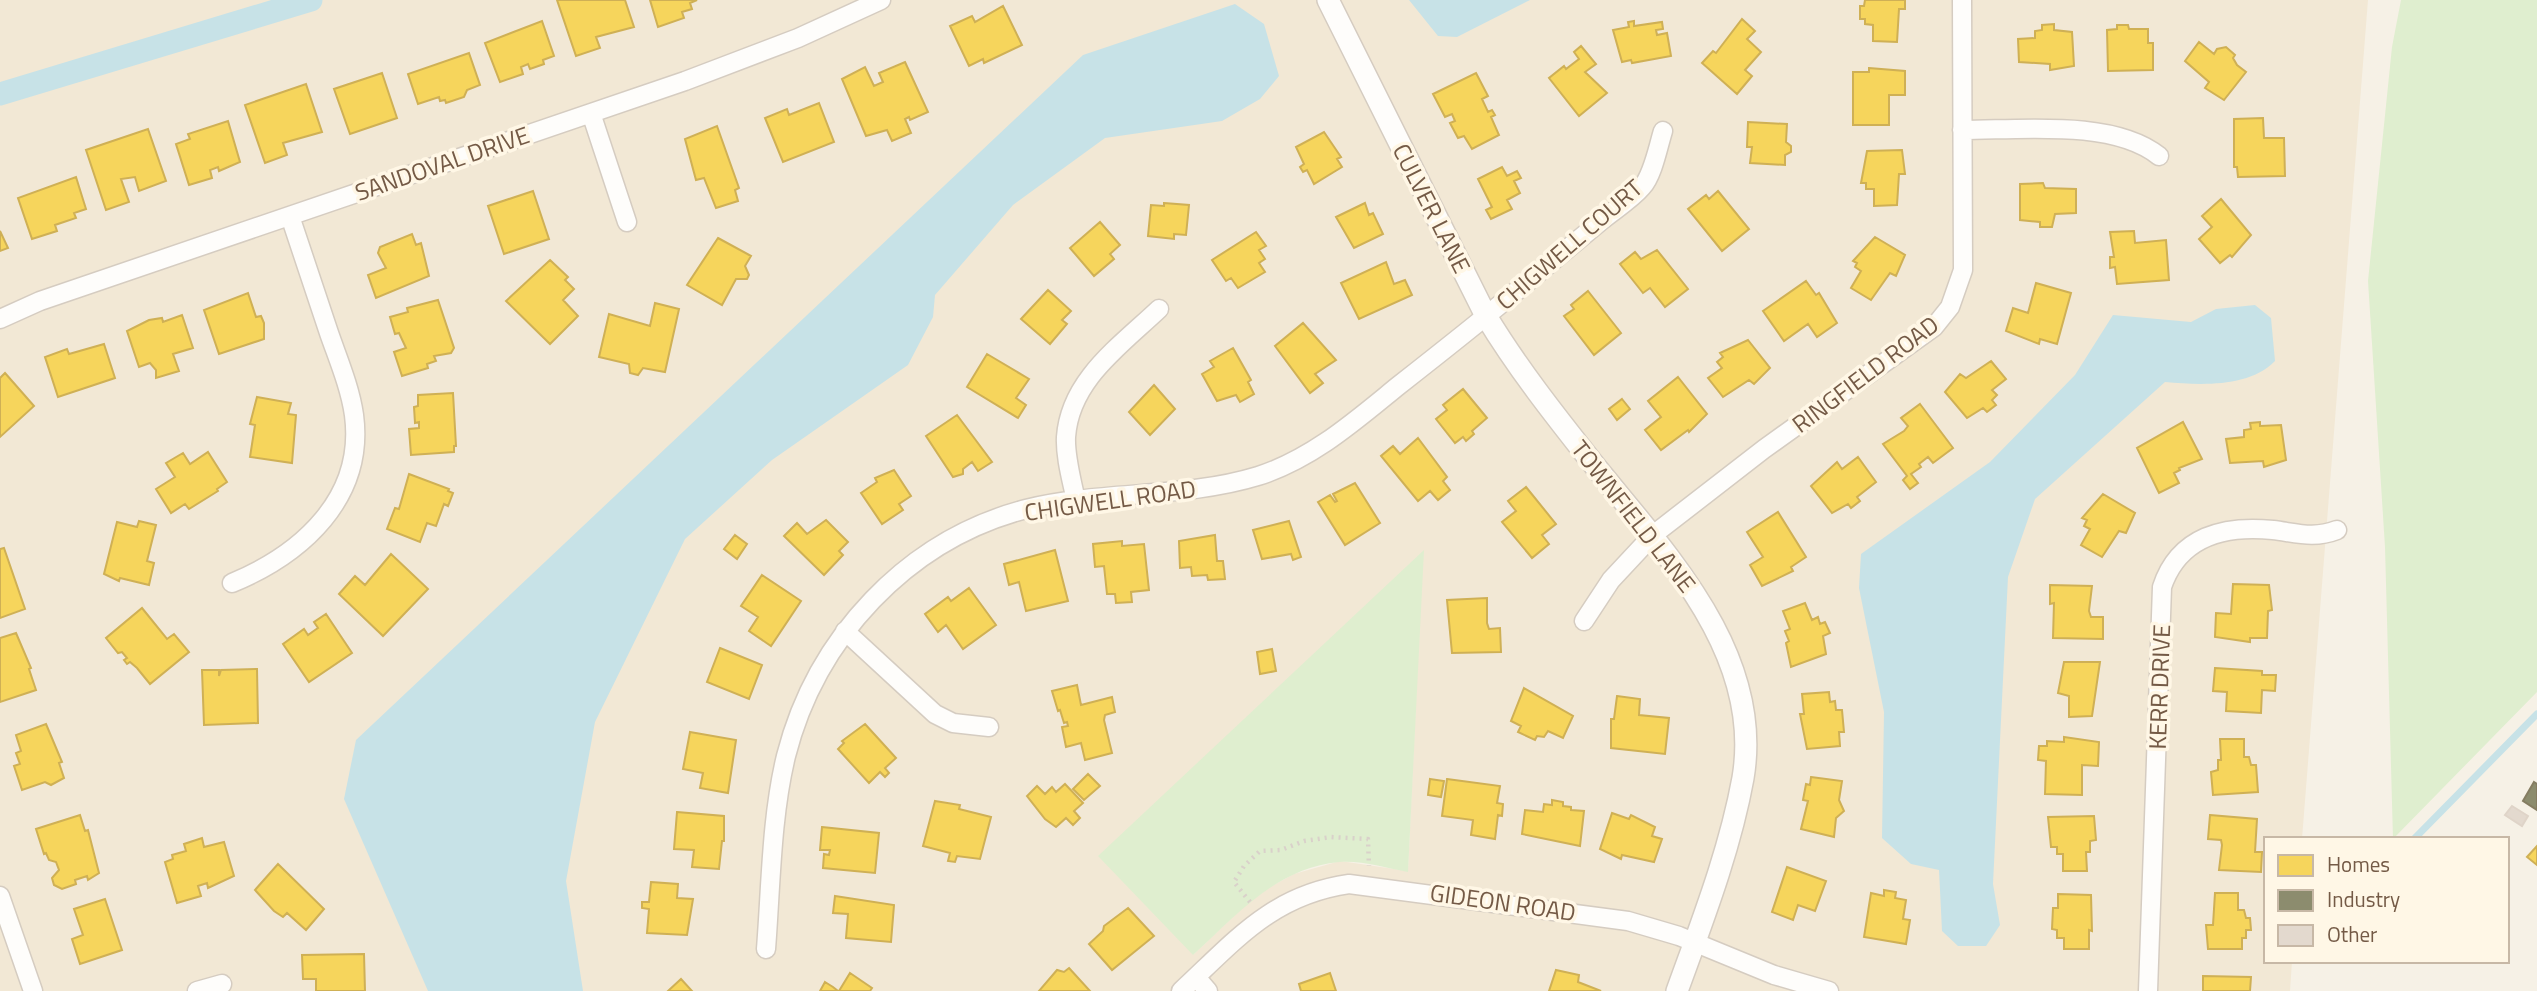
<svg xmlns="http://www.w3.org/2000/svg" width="2537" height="991" viewBox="0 0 2537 991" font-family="'Titillium Web',sans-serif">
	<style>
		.residential { fill: #f2e8d5; fill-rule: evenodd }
		.green { fill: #dfeecf }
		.water { fill: #c7e2e7 }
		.homes { fill: #f6d55c; stroke: #cfb055; stroke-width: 2 }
		.industry { fill: #8c8c6e; stroke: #857d62; stroke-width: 2 }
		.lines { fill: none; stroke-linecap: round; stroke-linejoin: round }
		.stream { stroke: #c7e2e7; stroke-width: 7 }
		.canal { stroke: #c7e2e7; stroke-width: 23 }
		.building { fill: #e3d9ce; stroke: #dfd4c8; stroke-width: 2 }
		.minor-casing { stroke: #d5ccc1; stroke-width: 21 }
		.tertiary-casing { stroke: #d5ccc1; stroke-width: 24 }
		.path { stroke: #d9d1ca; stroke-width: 4.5; stroke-dasharray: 2 5; stroke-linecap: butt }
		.minor { stroke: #fefdfb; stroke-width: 18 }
		.tertiary { stroke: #fefdfb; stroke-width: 21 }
		.labels { text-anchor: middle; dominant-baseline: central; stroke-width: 7; stroke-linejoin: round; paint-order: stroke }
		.street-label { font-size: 24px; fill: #745a46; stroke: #fff7e6 }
	</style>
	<rect width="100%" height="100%" fill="#f6f1e6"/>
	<path class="residential" d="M0 0H2368L2302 839H2266V961H2292L2290 991H0ZM1423 551 1408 871 1340 861 1294 874 1257 894 1193 955Z"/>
	<path class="green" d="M2401 0H2537V692L2393 839 2385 547 2368 281 2392 47Z
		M1424 550 1408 872C1387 868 1360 860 1339 862 1276 868 1237 915 1193 955L1098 856Z"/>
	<path class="water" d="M1409 0H1530L1457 37 1438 36Z
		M1235 4 1264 24 1279 76 1260 99 1222 121 1105 138 1013 205 935 295 933 317 908 365 772 460 685 539 595 722 566 881 583 991H428L344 799 356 740 1083 55Z
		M2255 305 2271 318 2275 361C2249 388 2200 385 2165 382L2035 499 2008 577 1993 884 2000 925 1986 946H1958L1942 931 1939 870 1911 864 1882 838 1884 712 1859 588 1861 554 1990 462 2075 375 2113 315 2191 322 2216 309Z"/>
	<path class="homes" d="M557 0H625L634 27 596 37 600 48 576 56Z
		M650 0H697L690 3 692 9 682 12 684 18 658 27Z
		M1865 0H1905V9H1899L1897 42 1873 41V25L1865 24V19H1860V6H1864Z
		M1003 6 1022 45 984 63 983 59 969 66 950 26 972 16 975 22Z
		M1742 19 1755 31 1747 39 1761 52 1745 70 1752 76 1737 94 1702 63 1713 51 1716 53Z
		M542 21 554 56 543 60 544 64 530 69 528 64 521 67 523 74 500 82 485 43Z
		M1634 21V26L1662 22 1663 29 1656 30 1657 35 1667 33 1671 56 1632 63 1631 60 1622 62 1613 30 1629 27 1628 22Z
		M2054 24V30L2072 32 2074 66 2050 70V64L2019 62 2018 39 2035 38V31L2042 30V25Z
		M2117 25H2128L2129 29H2148V43H2153V70L2108 71 2107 30 2117 29Z
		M2199 42 2214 54 2217 49 2226 47 2235 55 2233 58 2237 65 2246 72 2224 100 2205 88 2209 82 2185 61Z
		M1581 46 1596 64 1585 72 1607 93 1579 116 1549 78 1564 66 1566 69 1579 59 1574 52Z
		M469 53 480 85 467 90 464 97 446 103 445 100 440 101 439 97 418 104 408 74Z
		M905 62 928 112 910 120 909 117 905 119 911 133 892 141 887 130 866 136 842 79 865 67 874 86 883 82 879 73Z
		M1869 68 1905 71V95H1889V125H1853V72H1869Z
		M382 73 397 118 350 134 334 89Z
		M1476 73 1488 96 1482 99 1488 112 1492 110 1495 115 1491 117 1499 135 1472 149 1464 136 1458 138 1450 123 1455 121 1452 114 1445 117 1433 94Z
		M306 84 322 132 283 143 287 155 265 163 245 105Z
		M819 103 834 142 783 162 765 118 787 109 789 115Z
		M2263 118 2264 138H2284L2285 176 2238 177 2237 167H2234V119Z
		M228 121 240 162 219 171 218 167 210 170 212 178 189 185 176 144 190 139 188 134Z
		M1748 122 1787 124 1786 142 1791 146V152L1785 155V165L1750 163 1752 147H1747Z
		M717 126 739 188 735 190 738 201 716 208 704 178 696 180 685 139Z
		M148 129 166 181 139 191 135 177 121 179 129 202 106 210 86 150Z
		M1324 132 1341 157 1337 159 1342 167 1314 184 1307 170 1303 172 1300 167 1304 164 1296 147Z
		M1902 150 1905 174H1899L1897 205 1874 206V189H1866V183H1861L1867 151Z
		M1502 167 1507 176 1517 171 1521 178 1514 181 1520 193 1507 200 1512 209 1491 219 1486 210 1492 207 1478 179Z
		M76 177 86 209 74 213 76 218 55 225 57 231 32 239 18 198Z
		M2043 183 2045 188 2076 189V213L2055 214 2052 227H2040V222L2020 220V184Z
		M533 191 549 239 504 254 488 206Z
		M1718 191 1749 229 1722 251 1688 209 1706 195 1709 199Z
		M2221 199 2251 235 2232 257 2230 255 2220 263 2199 239 2212 227 2202 216Z
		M1164 203 1189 205 1186 235 1174 234V239L1148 236 1151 205 1164 206Z
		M1365 203 1369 215 1373 213 1383 234 1354 248 1336 217Z
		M1100 222 1120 245 1110 254 1114 259 1094 276 1070 248Z
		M0 231 8 248 0 251Z
		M2134 231 2135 243 2166 240 2169 280 2117 284 2115 267 2110 268V257H2114L2110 232Z
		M1256 232 1266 246 1259 250 1265 259 1259 263 1265 272 1238 288 1231 278 1226 281 1212 260Z
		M412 234 416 245 421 243 429 276 376 298 368 275 386 268 378 253 380 247Z
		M1875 237 1905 255 1896 276 1890 273 1871 300 1851 288 1861 271 1855 267 1857 263 1853 261Z
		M718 238 751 256 745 266 749 275 747 279H736L722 305 687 285Z
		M1657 250 1688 289 1665 307 1650 288 1643 293 1620 264 1635 252 1641 259Z
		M550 260 568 277 565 280 574 289 563 300 578 316 550 344 506 301Z
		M1386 262 1394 284 1405 280 1412 295 1359 319 1341 283Z
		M1806 281 1816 295 1819 293 1837 323 1817 337 1808 324 1784 341 1763 311Z
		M2036 283 2071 293 2057 344 2040 339 2039 344 2006 331 2013 308 2028 313Z
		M1048 290 1071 311 1062 320 1067 324 1050 344 1021 319Z
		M1588 291 1621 333 1594 355 1564 316 1574 309 1571 305Z
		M248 293 256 317 261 316 264 323V339L219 354 204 310Z
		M438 300 454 348 451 353 434 356 436 361 427 364 428 368 402 376 394 352 406 348 399 333 395 334 390 317 408 312 407 308Z
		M655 303 679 309 665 372 643 368 638 375 630 373 629 364 599 357 609 314 650 326Z
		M182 315 193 348 173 354 179 371 156 378V370L150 363 139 367 127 331 149 320 162 318 163 322Z
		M1303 323 1336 360 1315 374 1323 383 1310 393 1275 346Z
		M1748 340 1770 368 1754 384 1749 380 1723 397 1708 378 1722 368 1717 362 1723 357 1720 353Z
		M104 344 115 378 58 397 45 357 67 349 69 354Z
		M1233 348 1251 380 1248 382 1254 394 1240 402 1236 395 1217 401 1202 374 1214 367 1210 361Z
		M987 354 1029 379 1016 398 1026 405 1018 418 967 387Z
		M1991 361 2006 379 1992 390 1997 395 1992 400 1996 405 1987 412 1983 408 1967 418 1945 392 1960 374 1966 378Z
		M5 373 34 406 0 437V378Z
		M1678 377 1707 414 1689 432 1688 430 1661 450 1645 430 1661 417 1648 401Z
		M1154 385 1175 409 1150 435 1129 412Z
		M1463 389 1487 418 1472 431 1474 434 1466 441 1463 437 1455 443 1436 419 1447 410 1443 405Z
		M453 393 456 446H454V452L411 455 409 429 419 428V422L415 423 414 407 418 406V395Z
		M257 397 291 403 288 414 296 415 292 463 250 457 255 425 250 424Z
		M1622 399 1630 409 1617 420 1609 409Z
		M1920 404 1953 448 1933 463 1928 457 1919 464 1921 467 1911 474 1918 483 1910 489 1903 480 1907 476 1883 444 1904 431 1908 426 1901 418Z
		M957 415 992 462 978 471 972 462 963 469V474L953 477 926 436Z
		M2183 422 2202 459 2179 468 2180 470 2174 473 2179 483 2159 493 2137 448Z
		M2260 422V426L2281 425 2286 460 2264 467 2263 461 2230 463 2226 439 2244 437V430L2251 429 2250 423Z
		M1418 438 1447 477 1443 481 1450 490 1438 500 1430 491 1418 501 1381 456 1393 446 1400 454Z
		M208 452 227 482 217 489 218 491 189 509 185 504 171 513 156 489 175 477 166 463 183 453 190 464Z
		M1858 457 1876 482 1857 497 1860 501 1851 508 1848 504 1832 513 1811 486 1837 462 1842 469Z
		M894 470 911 496 899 504 903 510 882 524 861 493 877 482 875 478Z
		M409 474 449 489 448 491 453 493 448 506 444 504 436 526 427 523 420 542 387 529 395 508 399 509Z
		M1355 483 1380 523 1345 545 1318 502 1330 495 1335 502 1337 501 1333 494Z
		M1526 487 1556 524 1542 535 1549 544 1532 558 1502 522 1516 511 1508 501Z
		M2103 494 2135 513 2126 533 2119 531 2102 557 2081 545 2090 529 2084 526 2087 520 2082 518Z
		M1778 512 1806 557 1791 567 1793 571 1762 586 1750 565 1763 557 1747 532Z
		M826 520 848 542 839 551 843 555 824 575 784 536 797 523 807 534Z
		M139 521 156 525 147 561 154 563 149 585 120 578 119 581 104 574 117 522 137 527Z
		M1289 521 1301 557 1293 560 1291 554 1262 559 1253 530Z
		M735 535 747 544 737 559 724 549Z
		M1215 535 1217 561H1223L1225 579 1208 580 1207 575 1192 576 1191 567 1180 568 1179 541Z
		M1122 541V546L1144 544 1149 590 1131 592 1132 602 1116 603 1115 594H1107L1104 566 1095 567 1093 544Z
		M4 548 25 609 0 618V549Z
		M1055 550 1068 601 1026 611 1019 582 1009 585 1004 564Z
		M391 554 428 589 383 636 339 594 355 576 365 585Z
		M762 575 801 601 771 646 749 631 758 617 741 606Z
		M2233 584 2269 585 2272 610 2268 611 2267 638H2250V642L2215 637 2216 613 2231 614Z
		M2050 585 2092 586 2089 611 2091 617H2103V639L2053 638 2054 603 2050 604Z
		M969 588 996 625 963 649 946 625 938 632 925 614 948 597 951 601Z
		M1487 598V623L1489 629 1500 628 1501 652 1452 653 1447 600Z
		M1805 603 1812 620 1818 617 1820 624 1825 622 1830 633 1823 636 1826 654 1791 667 1786 643 1789 641 1785 631 1790 629 1783 611Z
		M142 608 167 639 174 634 189 652 150 684 137 668 130 662 127 664 124 660 127 658 122 652 118 653 106 638Z
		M326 614 352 653 309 682 283 644 304 629 308 635 315 630 318 628 314 622Z
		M16 633 31 668 29 669 36 690 0 702V638Z
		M720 648 762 665 749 699 707 682Z
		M1272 649 1276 671 1260 674 1257 652Z
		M2064 662H2100L2092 716 2069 717V696L2058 693Z
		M2215 668 2262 671V675H2276L2275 691 2262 690 2261 713 2226 711 2227 692 2213 691Z
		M257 669 258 723 204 725 202 670H219V676L221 670Z
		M1077 685 1081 705 1112 697 1115 712 1105 715 1104 720 1112 753 1085 760 1081 743 1066 747 1062 727 1068 726 1067 722 1064 723 1060 710 1058 711 1052 691Z
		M1524 688 1573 716 1563 738 1548 731 1544 737 1537 736 1535 740 1518 732 1521 726 1511 721Z
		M1829 692 1830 702 1835 701 1836 710H1842L1844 732H1839L1840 746 1807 749 1800 714H1804L1802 694Z
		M1617 696 1640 699 1639 715 1669 718 1665 754 1611 748V719H1614Z
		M46 724 62 762 59 763 64 778 51 785 45 782 22 790 14 766 20 764 16 753 21 751 16 735Z
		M865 724 896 758 885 768 889 773 885 777 880 772 869 783 838 749 844 743 842 741Z
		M690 732 736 740 728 793 700 788 703 773 683 769Z
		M2064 737 2099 742 2098 766 2082 765V795L2045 794 2046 761 2038 760 2039 746H2047V741L2064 742Z
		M2220 739H2244V757H2249L2251 765H2256L2258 792 2213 795 2211 772 2218 770V760H2221Z
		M1088 774 1100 786 1084 800 1073 789Z
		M1811 777 1842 781 1839 800 1844 811 1836 818 1834 837 1801 829 1808 801 1803 800 1806 784 1810 785Z
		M1430 779 1444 781 1441 797 1428 795Z
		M1447 779 1500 786 1497 803 1503 804 1502 816 1498 815 1495 839 1471 835 1473 820 1442 816Z
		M1065 784 1083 803 1074 811 1080 818 1073 825 1066 818 1056 827 1045 819 1027 796 1037 786 1045 794 1052 787 1056 792Z
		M1552 800 1563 802V806L1571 807V810L1584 811 1580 846 1522 834 1525 810 1543 812 1544 804 1552 805Z
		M935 801 960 805 959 809 991 817 980 859 957 856 955 862 948 861 950 853 923 846Z
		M677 812 724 816V841H722L719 869 692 867 694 850 674 849Z
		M1612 813 1629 819 1631 815 1655 827 1652 836 1662 839 1654 862 1622 855 1621 859 1600 849Z
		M80 815 85 831 88 830 99 873 88 880 87 876 75 880 76 884 62 889 54 885 52 878 59 870 56 862 49 860 46 853 44 854 36 829Z
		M2210 815 2257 819 2255 852H2262L2261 872 2219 870 2222 845 2221 840 2208 839Z
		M2094 816 2096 840 2090 841V852H2086L2087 871H2063V854H2057V847H2051L2048 817Z
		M822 827 879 833 875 873 823 868 824 854 829 855 830 850H820Z
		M202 838 204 847 224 842 234 876 208 888 207 883 198 886 201 896 177 903 165 862 173 859 172 855 186 851 184 844Z
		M2537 846V865L2527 857Z
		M278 864 324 909 306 930 287 913 283 917 274 911 255 890Z
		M1787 867 1826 881 1815 911 1798 905 1793 920 1772 912Z
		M651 882 678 884 677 898 693 899 687 935 647 933 649 909 642 908V902H649Z
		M1884 890 1896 892 1895 898 1906 900 1903 919 1910 920 1906 944 1864 937 1871 893 1884 896Z
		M2215 893H2238V910H2244L2246 918H2250L2251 930H2246V938H2242V949H2208L2206 925H2213Z
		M2058 894 2091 895 2092 931 2089 930V949H2064V938H2057V930L2052 929 2053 908H2058Z
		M835 896 894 905 891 942 846 938 848 914 833 913Z
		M105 899 122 950 80 964 72 939 83 935 74 909Z
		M1128 908 1154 936 1112 970 1089 944 1103 931 1104 926Z
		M364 954 365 991H316V979H303L302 955Z
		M1069 968 1090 991H1039L1057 970 1064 972Z
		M1556 970 1579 975 1578 982 1601 991H1549Z
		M850 973 872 988 870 991H839Z
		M1330 973 1336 991H1301L1299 984Z
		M2203 976 2251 977 2250 991H2203Z
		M681 979 692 991H668Z
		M825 982 833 987 838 991H820Z"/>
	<path class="industry" d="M2534 782 2537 784V810L2523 801Z"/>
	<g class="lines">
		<path class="stream" d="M2414 839 2537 714"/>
		<path class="canal" d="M0 94 311 0"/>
	</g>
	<path class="building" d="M2512 806 2528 816 2522 826 2505 815Z"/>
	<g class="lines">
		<defs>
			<path id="minor" d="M591 113 627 222
				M1962 130C2020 130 2113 119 2159 156
				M0 319 40 301 685 81 798 38 881 0
				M1076 501C1072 481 1065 457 1066 437 1070 380 1120 346 1159 309
				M232 583C302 554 365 498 354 415 350 387 338 359 329 333 316 294 303 255 290 216
				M1584 621 1611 580 1653 535 1764 449 1934 327 1950 307 1963 270 1962 0
				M845 631 935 714 953 723 989 727
				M0 896 33 991
				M766 949C771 886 771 818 786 756 816 638 907 540 1026 509 1102 490 1183 499 1258 476 1312 459 1355 421 1398 386 1435 357 1472 328 1508 298 1539 272 1570 247 1601 221 1614 210 1631 200 1642 187 1653 175 1658 147 1663 131
				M1196 977 1208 991
				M197 991 222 984
				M1181 991C1236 940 1272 895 1349 884L1628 921 1679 936 1774 975 1829 991
				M2148 991 2162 587C2179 536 2224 525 2273 530 2297 533 2314 539 2337 530"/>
			<path id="tertiary" d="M1328 0 1486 316C1518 369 1557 418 1595 466 1666 554 1764 654 1743 778 1730 850 1702 922 1677 991"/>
		</defs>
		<use href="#minor" class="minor-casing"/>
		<use href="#tertiary" class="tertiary-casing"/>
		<path class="path" d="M1250 902 1234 882 1244 866 1260 851 1281 850 1304 841 1331 837 1368 839 1369 866"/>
		<use href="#minor" class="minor"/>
		<use href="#tertiary" class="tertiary"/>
	</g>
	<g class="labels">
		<g class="street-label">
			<text transform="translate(442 163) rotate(-19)">SANDOVAL DRIVE</text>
			<text transform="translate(1432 208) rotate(63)">CULVER LANE</text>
			<text transform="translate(1569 244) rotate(-41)">CHIGWELL COURT</text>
			<text transform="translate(1865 374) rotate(-37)">RINGFIELD ROAD</text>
			<text transform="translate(1110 500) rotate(-8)">CHIGWELL ROAD</text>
			<text transform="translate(1634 516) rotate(52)">TOWNFIELD LANE</text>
			<text transform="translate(2159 687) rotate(-88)">KERR DRIVE</text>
			<text transform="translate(1503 902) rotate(8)">GIDEON ROAD</text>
		</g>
	</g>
	<rect x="2264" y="837" width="245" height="126" fill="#fff7e6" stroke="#c7b8a6" stroke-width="2"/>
	<rect x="2278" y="855" width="35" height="21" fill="#f6d55c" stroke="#c7b8a6" stroke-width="2"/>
	<text x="2327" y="872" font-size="21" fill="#745a46">Homes</text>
	<rect x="2278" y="890" width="35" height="21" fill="#8c8c6e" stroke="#c7b8a6" stroke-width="2"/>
	<text x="2327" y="907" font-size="21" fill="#745a46">Industry</text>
	<rect x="2278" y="925" width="35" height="21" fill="#e3d9ce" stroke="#c7b8a6" stroke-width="2"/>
	<text x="2327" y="942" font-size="21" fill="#745a46">Other</text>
</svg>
